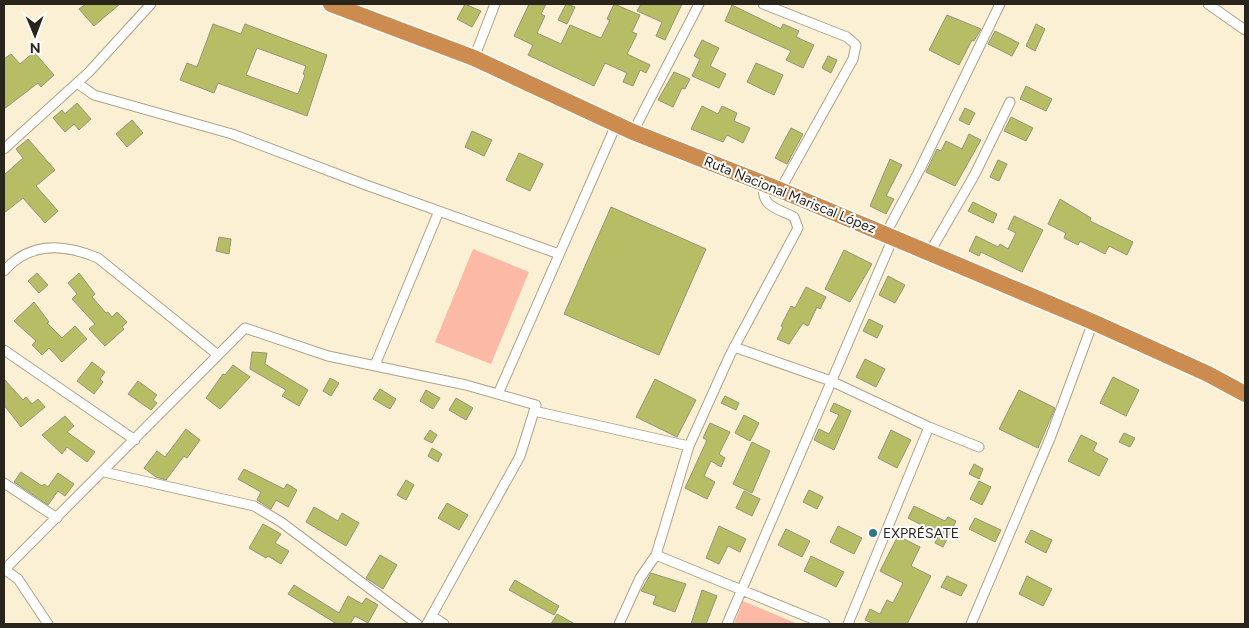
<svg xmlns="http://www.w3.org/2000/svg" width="1249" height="628" viewBox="0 0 1249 628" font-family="Figtree,sans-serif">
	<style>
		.green { fill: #fcbaa6 }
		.building { fill: #b7bd64; stroke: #92957a; fill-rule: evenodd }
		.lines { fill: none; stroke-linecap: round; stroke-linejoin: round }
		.street-casing { stroke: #aea38a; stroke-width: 11 }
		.highway-casing { stroke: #fff; stroke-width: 19 }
		.street { stroke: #fff; stroke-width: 9 }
		.highway { stroke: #cc8c4f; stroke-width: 16 }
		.poi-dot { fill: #317784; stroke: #fefefe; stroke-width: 2 }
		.labels { text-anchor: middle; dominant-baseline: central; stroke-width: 4; stroke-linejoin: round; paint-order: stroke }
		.street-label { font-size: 14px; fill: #29251b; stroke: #fefefe }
		.poi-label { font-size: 14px; fill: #29251b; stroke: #fefefe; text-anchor: start }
	</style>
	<rect width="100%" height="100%" fill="#fbf0d4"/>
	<path class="green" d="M473 249 529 272 491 364 435 342Z
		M743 601 798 624H734Z"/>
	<path class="building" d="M86 4H120L94 26 79 9Z
		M465 4 481 11 472 27 457 19Z
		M529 4H546L541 14 545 16 537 33 561 44 570 25 601 38 610 20 607 19 614 4 640 15 632 32 637 34 627 54 650 65 646 73 640 70 633 86 623 82 627 73 605 63 594 86 528 55 533 45 514 36Z
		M566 4 575 7 567 24 558 20Z
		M641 4H682L665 40 656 36 662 22 637 11Z
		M732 5 781 29 783 24 799 31 796 37 814 45 803 68 786 60 791 51 725 21Z
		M947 15 981 29 974 41 972 40 959 65 929 50Z
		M213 24 241 34 245 24 327 55 307 116 218 83 214 93 180 80 187 63 197 67ZM257 48 306 66 303 74 305 75 298 94 246 75Z
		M1036 24 1045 29 1035 51 1026 46Z
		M995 31 1019 43 1012 56 988 44Z
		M702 40 719 48 710 66 726 74 719 88 692 76 700 59 694 56Z
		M34 52 54 75 41 87 38 83 4 109V59L11 54 20 64Z
		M828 56 837 60 831 73 822 68Z
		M756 63 783 75 774 95 747 82Z
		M674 72 690 79 685 89 682 88 673 107 658 100Z
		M1026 86 1052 99 1046 111 1020 99Z
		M77 103 91 119 79 130 74 124 65 132 53 118 62 110 65 114Z
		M702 106 718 114 722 106 737 113 734 121 750 128 743 143 727 135 723 142 691 129Z
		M965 108 975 113 969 125 959 120Z
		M1011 117 1033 128 1026 141 1004 131Z
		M132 120 143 133 127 147 116 134Z
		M791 128 803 134 787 164 775 158Z
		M472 131 492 140 484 156 465 147Z
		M969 134 981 140 955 186 926 172 937 149 941 151 946 141 962 149Z
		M28 139 55 170 36 186 58 211 45 223 23 198 4 213V175L23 158 16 149Z
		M519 153 543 164 530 191 506 180Z
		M890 159 902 165 886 196 894 199 886 214 870 206Z
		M998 160 1007 164 999 181 990 177Z
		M1060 199 1091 218 1090 221 1133 242 1127 255 1109 246 1105 254 1080 241 1078 245 1064 238 1066 233 1048 224Z
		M973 202 997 214 993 223 968 211Z
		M611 207 706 249 659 355 564 314Z
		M1014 216 1043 230 1022 272 981 252 979 256 969 251 976 236 998 247 1000 244 1008 249 1016 233 1008 229Z
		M219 237 231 239 229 254 216 251Z
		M844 250 872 264 850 302 825 289Z
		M37 273 48 285 39 293 28 281Z
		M79 273 95 294 92 297 106 313 108 312 112 317 117 312 127 322 122 327 124 329 105 346 89 329 95 324 72 299 77 294 68 283Z
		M888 276 905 285 895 303 879 295Z
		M806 287 826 297 820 309 817 307 808 326 803 323 789 344 777 339 783 327 781 326 791 306 795 308Z
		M34 302 49 322 47 323 62 338 75 326 87 339 62 362 49 348 42 355 32 345 36 341 14 321Z
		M869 319 883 326 877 338 863 331Z
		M252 352 267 353 265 364 308 390 299 406 282 396 286 390 250 369Z
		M865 359 885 369 876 387 856 377Z
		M92 362 105 372 100 379 103 382 94 394 77 381Z
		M233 365 250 377 220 409 206 398 223 374 225 375Z
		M1113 377 1139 390 1126 416 1100 403Z
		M330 378 339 383 331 396 323 391Z
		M4 379 23 400 26 397 32 404 38 399 45 407 21 427 4 405Z
		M655 379 696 400 677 437 636 417Z
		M138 381 157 395 153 400 157 403 151 410 128 394Z
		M380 389 396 399 390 409 373 399Z
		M426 390 440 398 433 409 420 401Z
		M1019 390 1055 408 1038 448 999 429Z
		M725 396 739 403 736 410 721 403Z
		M456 398 473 408 466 420 449 410Z
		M834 403 851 411 834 450 814 440 819 429 829 434 839 415 830 411Z
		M744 415 759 423 750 441 735 433Z
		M65 416 74 426 67 432 95 452 87 462 67 447 62 454 42 435Z
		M710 423 730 432 719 454 725 458 721 467 711 461 704 476 715 482 707 499 685 488 707 440 703 438Z
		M186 429 200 440 187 458 184 456 166 480 156 477 144 468 157 451 165 457Z
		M430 430 437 435 432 443 424 439Z
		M891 430 911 440 897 468 878 458Z
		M1124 433 1135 438 1130 447 1119 442Z
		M1081 435 1097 443 1093 451 1108 459 1099 476 1068 461Z
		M752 442 770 451 752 493 733 484Z
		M432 448 442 454 438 462 428 456Z
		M974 464 983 469 979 479 969 474Z
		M244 469 284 489 287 484 297 490 288 507 276 500 271 509 257 500 261 492 238 479Z
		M21 472 42 486 44 484 48 487 58 473 74 484 65 496 58 491 48 505 14 482Z
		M406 480 414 485 406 500 397 495Z
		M979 481 991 487 982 505 970 499Z
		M809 490 823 497 817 509 803 502Z
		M744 491 760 499 752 516 736 508Z
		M447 503 468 515 459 530 438 518Z
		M914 506 945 521 948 517 956 521 943 547 935 543 939 534 908 518Z
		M314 507 338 521 342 513 359 523 346 546 306 522Z
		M975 518 1001 530 995 542 969 529Z
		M263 524 281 534 275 543 289 551 281 564 268 556 266 558 249 548Z
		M719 526 746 539 740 552 728 546 719 564 706 558Z
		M838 526 862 538 854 554 830 542Z
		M786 529 810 541 802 557 778 545Z
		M1031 530 1052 540 1046 553 1025 542Z
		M898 536 920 547 911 566 931 576 907 624H874L865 620 870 609 880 614 887 600 893 603 903 583 880 571Z
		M380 555 397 565 383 589 366 578Z
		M811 556 844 572 836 587 804 571Z
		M651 573 686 584 675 612 653 604 656 596 641 591Z
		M947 576 967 585 961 596 941 587Z
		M1027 576 1052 589 1043 606 1019 594Z
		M515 580 559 606 554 615 509 590Z
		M294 585 339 613 348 596 362 604 366 598 378 605 368 623 355 616 350 624H337L288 594Z
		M702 590 717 596 706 624H691Z
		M557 614 575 624H551Z"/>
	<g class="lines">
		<defs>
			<path id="street" d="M763 4 847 37 856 45 853 59 780 190
				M1208 4 1245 30
				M474 58 495 4
				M77 83 94 95 232 134 366 185 559 254
				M633 132 699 4
				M4 149 89 72 151 4
				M885 235 918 173 1000 4
				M930 252 975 174 1010 102
				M4 271C30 241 65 244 98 258L218 355
				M734 347 831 381 929 427 979 447
				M4 350 135 440
				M375 365 439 211
				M498 394 616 125
				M534 411 689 446
				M104 472 254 506 281 522 417 624
				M4 483 57 518
				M656 555 825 624
				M4 569 18 579 48 624
				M5 569 245 328 328 356 466 385 536 405 520 456 427 624
				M432 616 444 624
				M619 624 640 578 656 555 689 446 730 355 798 228 794 217C777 208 760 207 764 184
				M727 624 893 238
				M848 624 929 427
				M971 624 1051 436 1093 322"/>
			<path id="highway" d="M331 4 474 58 633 132 780 190 1093 322 1208 374 1245 394"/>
		</defs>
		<use href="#street" class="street-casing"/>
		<use href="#highway" class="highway-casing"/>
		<use href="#street" class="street"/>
		<use href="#highway" class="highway"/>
	</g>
	<circle class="poi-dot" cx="873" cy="533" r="5"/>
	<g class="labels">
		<g class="street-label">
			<text transform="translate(790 195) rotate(22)">Ruta Nacional Mariscal López</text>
		</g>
		<g class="poi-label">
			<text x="883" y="533">EXPRÉSATE</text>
		</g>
	</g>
	<rect width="1249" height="628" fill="none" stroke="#29251b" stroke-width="10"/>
	<g transform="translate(35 35) rotate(179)" stroke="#fefefe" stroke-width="4" paint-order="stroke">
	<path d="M0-4L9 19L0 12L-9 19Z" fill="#29251b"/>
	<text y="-8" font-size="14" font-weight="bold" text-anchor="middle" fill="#29251b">N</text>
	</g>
</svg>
